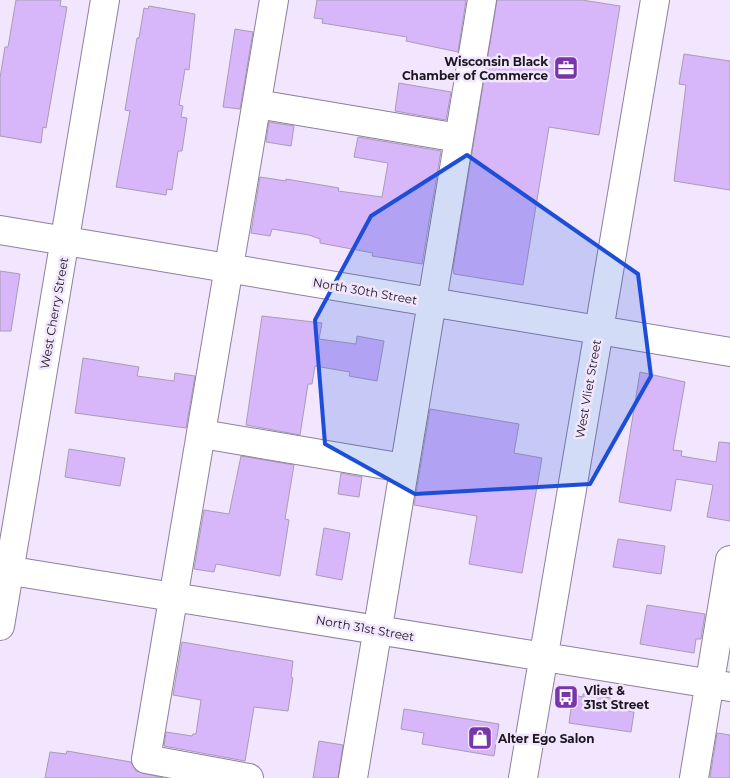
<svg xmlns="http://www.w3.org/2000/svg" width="730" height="778" viewBox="0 0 730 778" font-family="Montserrat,sans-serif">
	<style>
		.building { fill: #d7b7fa; stroke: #a89cb6 }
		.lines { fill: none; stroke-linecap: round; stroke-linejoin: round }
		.minor-casing { stroke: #8d819b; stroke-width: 30 }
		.minor { stroke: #fff; stroke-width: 28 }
		.marked { fill: #1d4ed8; fill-opacity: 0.2; stroke: #1d4ed8; stroke-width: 4; stroke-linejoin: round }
		.labels { text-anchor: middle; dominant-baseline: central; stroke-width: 5; stroke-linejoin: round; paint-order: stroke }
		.poi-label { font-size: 12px; font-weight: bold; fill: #1b1620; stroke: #f1e6fd; text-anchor: start }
		.street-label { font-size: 12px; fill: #1b1620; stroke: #f1e6fd }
	</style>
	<rect width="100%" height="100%" fill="#f1e6fd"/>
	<path class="building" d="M16 0H61L60 6 67 7 46 128 43 127 41 143 0 136V78L5 47H8Z
		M317 0H466L458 52 406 41 407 37 322 23 323 19 314 18Z
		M497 0H582L620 6 599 135 549 127 523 285 454 274 453 269Z
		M149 6 195 14 189 70 185 69 179 105 183 106 181 117 187 118 182 151H178L172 190 167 189 166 195 116 187 130 111 125 110 137 38H139L144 8 148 9Z
		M235 29 253 32 240 109 223 107Z
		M684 54 730 61V190L674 181 686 85 679 84Z
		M399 83 451 92 446 120 395 111Z
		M269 122 294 126 291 146 266 142Z
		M358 137 441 151 422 264 372 256 373 253 320 243V239L309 235 272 229 270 236 251 233 260 177 286 181V179L339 188 338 191 382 197 388 163 354 157Z
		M0 271 20 274 11 331H0Z
		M262 316 322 323 319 339 356 344 357 336 384 341 377 381 349 376 350 372 315 366 312 384H308L300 435 246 425Z
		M83 358 139 367 137 376 174 381 175 373 195 376 186 428 75 413Z
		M640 372 685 382 673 450 682 451 681 456 716 462 719 442 730 443V521L707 517 713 485 676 479 671 511 619 502Z
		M430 409 519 424 514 453 542 458 522 573 469 564 477 516 414 505Z
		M69 449 125 458 120 486 65 477Z
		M241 456 294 465 285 519 289 520 280 576 216 564 214 572 194 569 204 510 229 514Z
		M341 473 362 477 359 497 338 494Z
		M324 528 350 533 342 580 316 575Z
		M618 539 665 546 661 574 613 567Z
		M647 605 705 614 701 639H696L694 653 640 644Z
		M182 642 293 661 291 677 293 678 288 711 254 707 245 761 164 746 166 732 192 736 193 734H196L201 700 173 695Z
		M583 694 611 698 610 701 630 704 628 711 634 712 631 732 569 723 573 695 583 697Z
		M404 709 499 724 494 756 422 744 424 733 401 729Z
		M717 733 730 735V778H710Z
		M319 741 343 745 338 778H313Z
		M67 751 131 762 136 771 163 778H45L50 752 66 754Z"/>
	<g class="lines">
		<defs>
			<path id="minor" d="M257 104 459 138
				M0 230 730 352
				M202 434 404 468
				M0 569 730 687
				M0 626 105 0
				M249 778 146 759 274 0
				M353 778 482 0
				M523 778 655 0
				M694 778 730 560"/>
		</defs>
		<use href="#minor" class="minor-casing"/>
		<use href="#minor" class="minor"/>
	</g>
	<path class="marked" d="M467 155 638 274 651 376 590 484 415 494 325 444 315 320 371 216Z"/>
	<defs>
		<symbol id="office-square" viewBox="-11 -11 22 22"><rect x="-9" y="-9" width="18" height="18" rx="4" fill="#7736aa" stroke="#f1e6fd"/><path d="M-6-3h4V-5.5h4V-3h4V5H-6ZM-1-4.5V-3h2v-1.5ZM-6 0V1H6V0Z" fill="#fff"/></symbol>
		<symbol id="bus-square" viewBox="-11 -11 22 22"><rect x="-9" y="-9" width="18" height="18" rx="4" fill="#7736aa" stroke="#f1e6fd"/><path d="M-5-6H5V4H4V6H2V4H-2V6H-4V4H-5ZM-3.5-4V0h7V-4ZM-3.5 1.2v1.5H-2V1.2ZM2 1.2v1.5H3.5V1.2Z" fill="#fff"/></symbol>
		<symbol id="shop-square" viewBox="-11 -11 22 22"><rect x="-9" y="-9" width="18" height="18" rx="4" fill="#7736aa" stroke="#f1e6fd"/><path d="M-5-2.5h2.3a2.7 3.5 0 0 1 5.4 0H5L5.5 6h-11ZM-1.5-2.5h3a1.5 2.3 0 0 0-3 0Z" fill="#fff"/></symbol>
	</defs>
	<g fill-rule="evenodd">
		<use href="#office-square" x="552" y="54" width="28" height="28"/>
		<use href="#bus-square" x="552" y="683" width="28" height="28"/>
		<use href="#shop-square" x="466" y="724" width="28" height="28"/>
	</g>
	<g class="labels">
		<g class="poi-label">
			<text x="548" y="61" text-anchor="end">Wisconsin Black<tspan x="548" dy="14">Chamber of Commerce</tspan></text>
			<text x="584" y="690">Vliet &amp;<tspan x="584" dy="14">31st Street</tspan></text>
			<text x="498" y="738">Alter Ego Salon</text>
		</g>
		<g class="street-label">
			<text transform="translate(365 291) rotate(10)">North 30th Street</text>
			<text transform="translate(54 313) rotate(-80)">West Cherry Street</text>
			<text transform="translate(588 389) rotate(-80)">West Vliet Street</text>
			<text transform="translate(365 628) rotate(10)">North 31st Street</text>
		</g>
	</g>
</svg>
